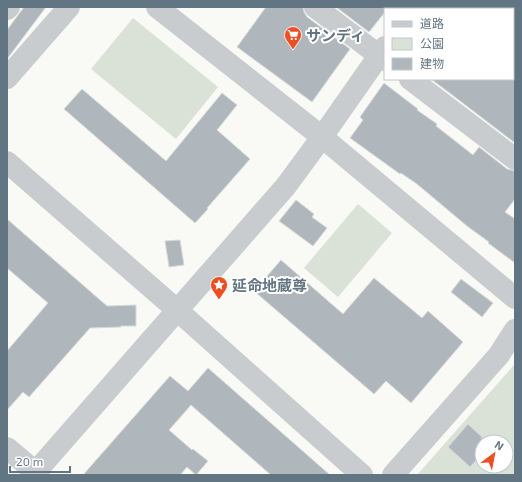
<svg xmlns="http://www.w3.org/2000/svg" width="522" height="482" viewBox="0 0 522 482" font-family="'Exo 2','Noto Sans JP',sans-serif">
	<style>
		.green { fill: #dae1d6; fill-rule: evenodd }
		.building { fill: #afb7bd; stroke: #dadad8 }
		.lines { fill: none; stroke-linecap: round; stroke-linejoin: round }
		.minor { stroke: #c8cccf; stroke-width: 22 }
		.labels { text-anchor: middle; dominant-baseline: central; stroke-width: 4; stroke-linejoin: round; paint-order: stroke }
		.poi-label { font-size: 15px; font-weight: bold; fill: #627582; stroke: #fff; text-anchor: start }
	</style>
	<rect width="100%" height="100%" fill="#f9f9f6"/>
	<path class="green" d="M133 18 218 87 176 139 91 69Z
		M358 204 392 233 338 297 304 268Z
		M515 363V475H417L513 366ZM482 442H506V466H482Z"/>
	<path class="building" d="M24 7H46L7 59V30Z
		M266 7H303L304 12 307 17 350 49 312 102 237 47Z
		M336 7H389L388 9H385V12L369 32Z
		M431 79H515V143L451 94Z
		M384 83 418 109 417 110 437 124 436 126 473 155 479 147 507 169 515 171V199L505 212 515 219V263L488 243 489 242 467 226 417 184 401 173 400 174 350 138 363 120 360 117Z
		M82 89 166 161 222 93 237 105 217 130 250 159 207 208 208 209 195 223 64 109Z
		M296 200 314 214 312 217 327 228 313 246 279 221Z
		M7 219 107 306 136 305V326H121V327L90 328 29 397 23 392 7 410V351L48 303 7 268Z
		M180 240 184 265 169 267 165 241Z
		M281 260 343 314 374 278 422 318 428 311 463 342 411 403 386 381 374 394 254 291Z
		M461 279 493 303 482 317 451 292Z
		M208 368 330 475H271L191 405 169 430 192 450 193 449 208 461 196 475 187 467 180 475H83L170 376 188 391Z
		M468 424 482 437V454L470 467 448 447Z"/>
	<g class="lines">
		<path class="minor" d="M157 7 322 137 515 298
			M315 7 385 60
			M479 7 482 9
			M7 9 9 7
			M412 9 413 7
			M513 33 515 34
			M7 78 69 7
			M410 79 515 159
			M7 162 177 310 362 475
			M7 448 39 475
			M33 475 286 186 322 137 385 47
			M393 475 499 355 515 330"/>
	</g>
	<defs>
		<symbol id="supermarket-pin" viewBox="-11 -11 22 30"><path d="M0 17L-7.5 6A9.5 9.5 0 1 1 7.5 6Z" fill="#ed4e22" stroke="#fff"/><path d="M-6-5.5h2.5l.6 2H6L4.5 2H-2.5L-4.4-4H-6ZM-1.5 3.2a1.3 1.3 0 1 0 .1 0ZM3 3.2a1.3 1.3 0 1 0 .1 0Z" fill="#fff"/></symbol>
		<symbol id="sight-pin" viewBox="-11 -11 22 30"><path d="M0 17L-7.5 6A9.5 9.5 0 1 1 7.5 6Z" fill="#ed4e22" stroke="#fff"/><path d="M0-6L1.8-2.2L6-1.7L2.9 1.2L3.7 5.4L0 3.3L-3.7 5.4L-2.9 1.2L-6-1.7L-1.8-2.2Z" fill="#fff"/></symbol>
	</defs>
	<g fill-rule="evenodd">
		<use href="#supermarket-pin" x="283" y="25" width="20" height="27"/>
		<use href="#sight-pin" x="209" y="275" width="20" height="27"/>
	</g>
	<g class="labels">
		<g class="poi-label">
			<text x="306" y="35">サンディ</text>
			<text x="232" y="285">延命地蔵尊</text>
		</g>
	</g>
	<rect width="522" height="482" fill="none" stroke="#627582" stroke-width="16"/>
	<rect x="384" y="8" width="130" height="72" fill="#ffffff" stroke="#c0c8cd"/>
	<rect x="392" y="21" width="20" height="6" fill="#c8cccf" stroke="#c0c8cd"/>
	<text x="420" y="28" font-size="12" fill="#627582">道路</text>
	<rect x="392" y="38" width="20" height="12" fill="#dae1d6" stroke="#c0c8cd"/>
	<text x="420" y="48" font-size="12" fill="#627582">公園</text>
	<rect x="392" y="58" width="20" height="12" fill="#afb7bd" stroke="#c0c8cd"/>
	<text x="420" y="68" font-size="12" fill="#627582">建物</text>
	<g transform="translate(494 454) rotate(32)"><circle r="19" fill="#ffffff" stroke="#c0c8cd"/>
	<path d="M0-3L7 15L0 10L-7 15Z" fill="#ed4e22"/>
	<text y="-6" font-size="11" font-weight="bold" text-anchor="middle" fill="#627582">N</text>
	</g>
	<path d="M10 466v6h60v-6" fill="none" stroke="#627582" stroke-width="2"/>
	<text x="16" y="466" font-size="12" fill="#627582" stroke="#ffffff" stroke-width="3" paint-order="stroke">20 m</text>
</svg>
